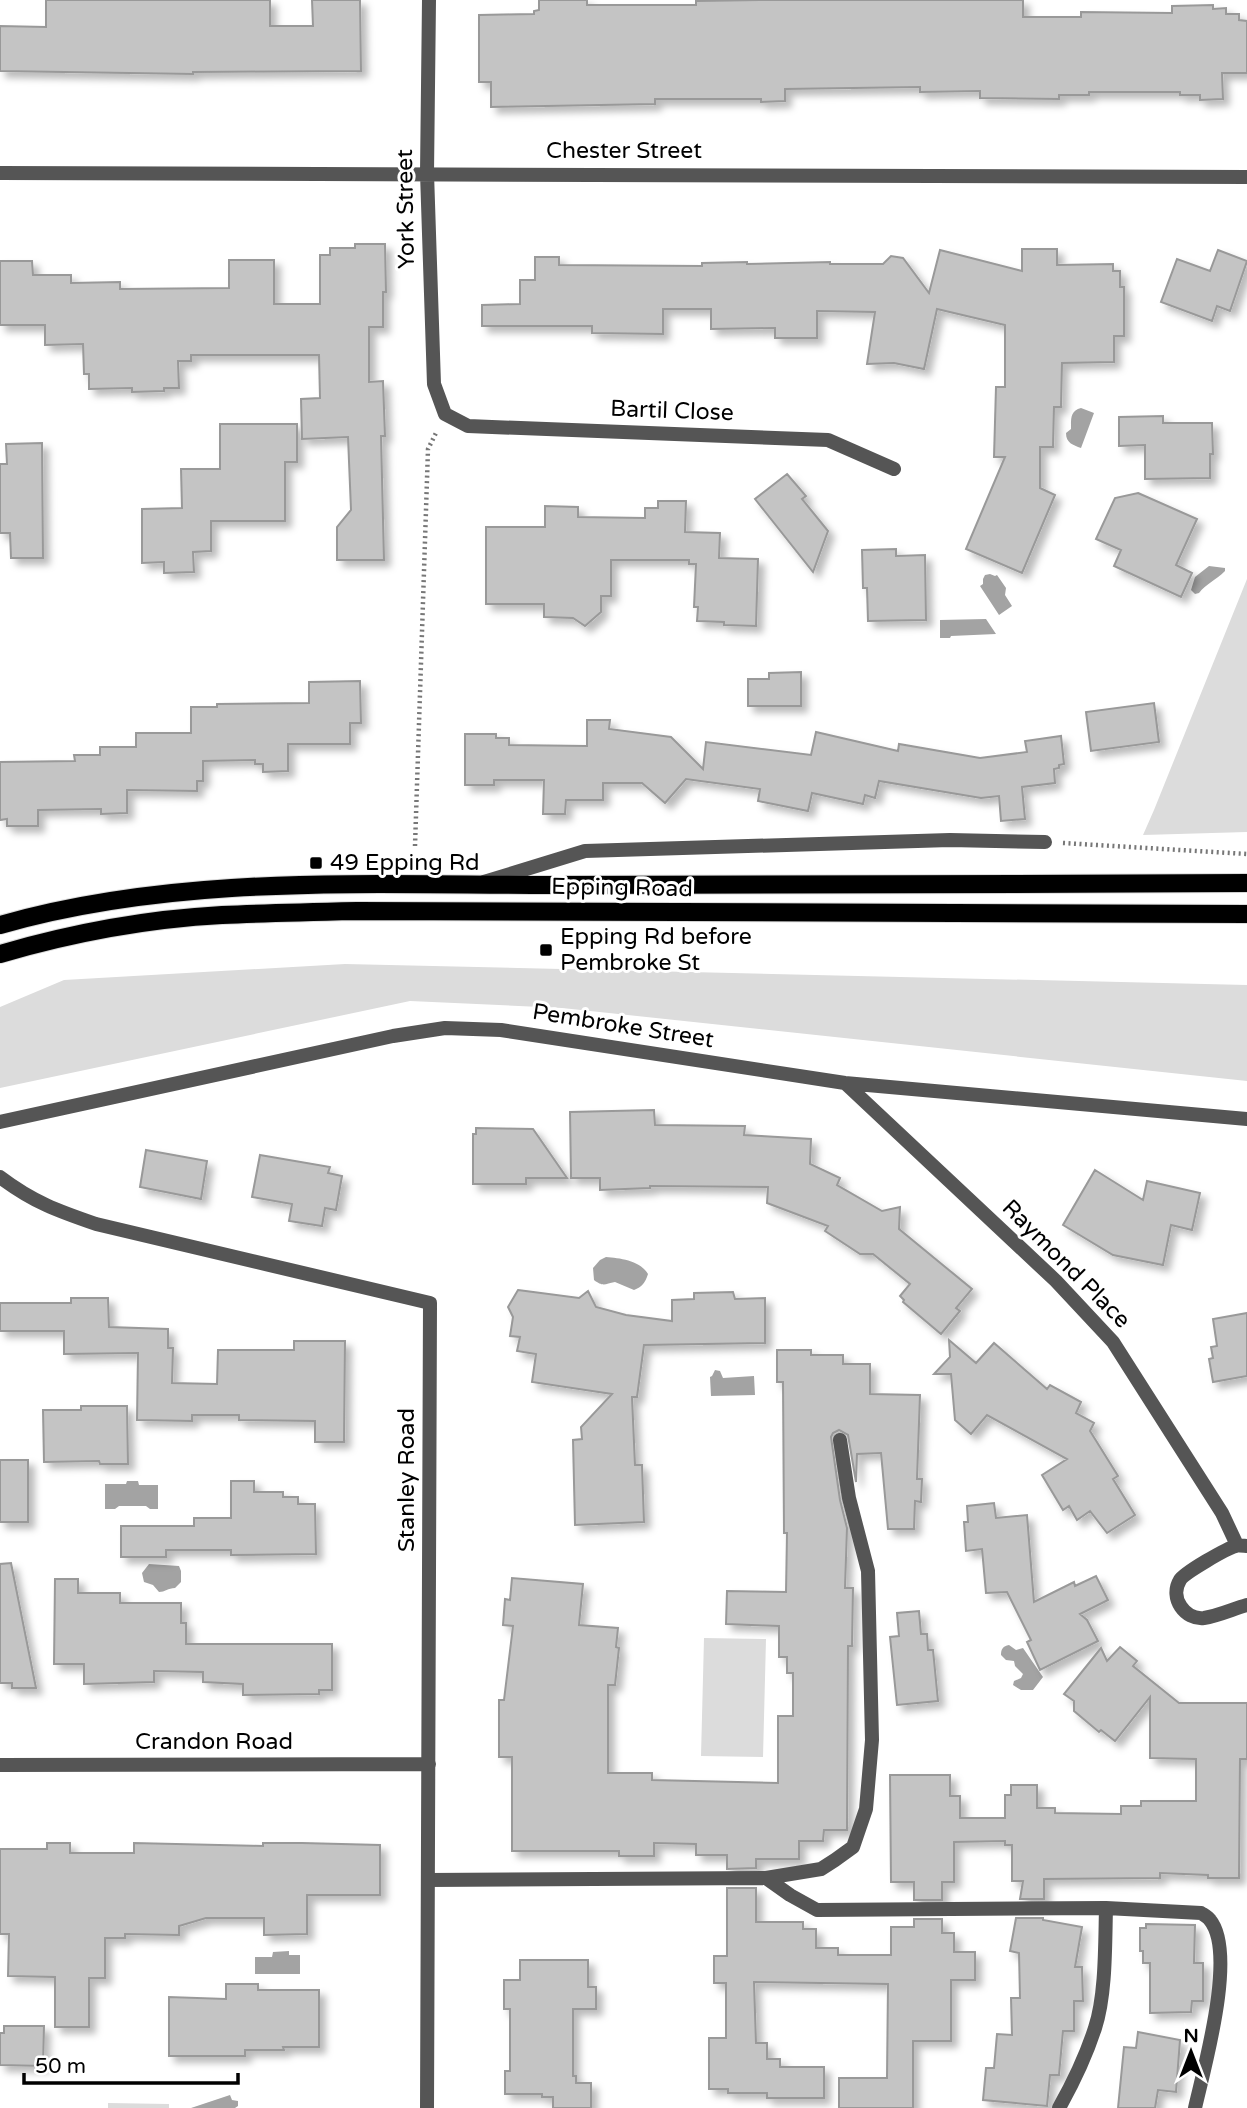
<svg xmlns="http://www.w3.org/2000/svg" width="1247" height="2108" viewBox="0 0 1247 2108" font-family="'Varela Round',sans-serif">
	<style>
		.green { fill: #dcdcdc }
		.water { fill: #a3a3a3 }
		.building { fill: #c4c4c4; stroke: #999; stroke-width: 2; filter: url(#shadow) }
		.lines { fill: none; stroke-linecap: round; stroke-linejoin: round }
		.primary-casing { stroke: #dbdbdb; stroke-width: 20 }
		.path { stroke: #777; stroke-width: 4.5; stroke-dasharray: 2 3.5; stroke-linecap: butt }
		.service { stroke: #555; stroke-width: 14 }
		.minor { stroke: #555; stroke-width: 14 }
		.primary { stroke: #000; stroke-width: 18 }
		.poi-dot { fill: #000; stroke: #fff; stroke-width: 2.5 }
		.labels { text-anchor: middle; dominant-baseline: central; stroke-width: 6; stroke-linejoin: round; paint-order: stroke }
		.street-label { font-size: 23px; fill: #000; stroke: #fff }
		.poi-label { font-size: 23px; fill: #000; stroke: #fff; text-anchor: start }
	</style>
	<defs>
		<filter id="shadow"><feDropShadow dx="6" dy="6" stdDeviation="3.5" flood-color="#0004"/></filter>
	</defs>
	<rect width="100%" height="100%" fill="#fff"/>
	<path class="green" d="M1247 579V832L1143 835 1154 810Z
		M345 964 1247 985V1081L562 1008 410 1001 0 1088V1007L64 980Z
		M704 1638 766 1639 763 1757 701 1756Z
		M108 2103 169 2104V2108H108Z"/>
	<path class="water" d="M1081 408 1094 413 1081 448C1073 445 1066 443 1066 433L1071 429C1071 419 1070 411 1081 408Z
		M1209 566 1225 568V571C1216 580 1206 584 1199 593L1195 594 1191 590 1195 577Z
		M990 574 995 576 997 575 1006 588 1005 595 1012 606 999 615 980 586 983 584V579L985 575Z
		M986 619 996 634 951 636 950 638H940V620Z
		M606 1257C620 1258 641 1261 648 1274 645 1283 642 1287 634 1290L615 1282C605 1284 603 1287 594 1280L593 1268 600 1260Z
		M715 1370 720 1371 723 1378 754 1376 755 1395 711 1396 710 1377 712 1376Z
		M127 1481H138L139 1485H158V1509H150L146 1506H119L115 1509H105V1484H126Z
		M149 1564 179 1566 181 1571V1582L175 1588C168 1588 165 1592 159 1592L153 1585 144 1582 142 1573Z
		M1009 1645 1016 1650 1023 1648 1043 1677 1033 1690H1021L1013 1685 1014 1681 1021 1678 1023 1674 1015 1666 1014 1661 1006 1660 1001 1655C1001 1649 1003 1646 1009 1645Z
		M289 1951V1955H300V1974H255V1957H272L273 1952Z
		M230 2095 232 2100 238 2101V2106L235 2108H191Z"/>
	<path class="building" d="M46 0H270V26H313L312 0H360L361 71 193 72V74L0 71V26L46 27Z
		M539 0H587V5H696V1L760 0H1023V17H1081V12L1172 13V6L1213 5V9L1226 8V14H1239V20L1247 21V73H1222L1223 99 1200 100V95H1180V92H1089V95H1059V99L980 98V91L920 92V87L785 89V101L761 102V99H655V104L491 107V82H479V15L534 14V11L539 10Z
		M355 244H385L386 292H383V327H369V382L383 381 385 436H381L384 560H337V527L351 510 348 437 302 439 301 399 320 398 319 355H191V361H178L179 388H164V391L132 392V388L89 389V374H84L83 344 45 345V325H0V261H32L33 275H71V283L120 282V289L229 288V260H274V304H320V255H330V248H355Z
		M1022 249H1057V265L1113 264V271H1120V287H1124V336H1114V362L1062 363 1061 407H1054L1053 447H1040V488L1055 495 1022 573 966 549 1005 457H994L996 387H1005V325L937 309 924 369 894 363 867 364 875 312 817 311V338H775V328L711 329V309H663V334L592 333V326H482V305L520 304V280H535V257H559V265L702 266V263L747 262V264L830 262V264H883L891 256 903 258 929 293 940 250 1022 271Z
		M1218 250 1247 261 1230 311 1217 306 1212 321 1161 302 1177 259 1210 271Z
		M1163 416V423H1212L1213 454H1210V478L1145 479V445L1119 446V417Z
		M220 424H297V462H285V521H211V551L193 552 194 572 164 573V562L142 563V509L182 508 181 469H220Z
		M42 443 43 558H11L10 533H0V464H7L6 444Z
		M787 474 806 496 802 499 828 531 813 572 755 499Z
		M1138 493 1197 519 1176 565 1192 573 1181 597 1114 566 1121 550 1096 539 1115 498Z
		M658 501H686L685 532 720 533 719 558 758 559 756 626 724 625V622L697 621 698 607H694L696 564H689V560H611V596H601V612L585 626 573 618 544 617V604H486V527H545V506L578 507V517L645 518V508H658Z
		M896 549V556L925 555 926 620 868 621 867 588H863L862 550Z
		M801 672V706H748V679H769V673Z
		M360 681 361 723H350V744H288V771L263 772V764H255V760L203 761V781H197V791L127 790V813L101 814V809L38 810V826H7V819L0 820V762L75 761 74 755H100V747H136V733H191V707H217V704L309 703V682Z
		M1154 703 1159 742 1091 751 1086 712Z
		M587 720H610L609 729 671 737 703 769 706 742 811 755 816 732 898 751 899 744 980 758 1027 752 1025 741 1061 736 1064 764 1059 765V768L1054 769 1055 783 1022 787 1025 819 1001 821 999 796 981 798 879 781 875 798 865 795 863 804 812 793 808 811 758 801 760 789 686 779 665 803 642 783H603V800H566L565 814H543L544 780H494V785H465V734H496V738H509V745L587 746Z
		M654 1110 655 1125 745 1126 744 1135 811 1139 810 1164 840 1178 837 1185 882 1211 900 1207 899 1229 972 1289 956 1308 960 1311 941 1334 903 1302 904 1300 900 1296 910 1284 873 1254H860L825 1231 828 1226 767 1203 768 1187 650 1186V1188L600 1190V1178H571L570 1112Z
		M476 1128 533 1129 567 1178H526V1184H473V1134H476Z
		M146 1150 207 1161 201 1199 140 1187Z
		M260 1155 330 1167 328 1173 342 1176 336 1210 325 1208 322 1226 289 1221 292 1204 252 1197Z
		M1095 1170 1143 1200 1147 1181 1200 1193 1192 1230 1171 1225 1163 1265 1113 1255 1063 1225Z
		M518 1290 579 1298 588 1291 596 1307 626 1315 672 1321V1300L694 1299V1293L733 1292 735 1299 765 1298V1343L644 1345 637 1397H632L635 1465H642L644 1522 575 1525 573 1440 582 1439 581 1427 612 1394 532 1382 536 1354 517 1351 520 1337 510 1336 513 1317 508 1307Z
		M71 1298H108L109 1327 168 1329V1348H173L172 1383 217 1384 218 1350H294V1341H345L344 1442H315V1421L239 1420V1415H192V1421L137 1420 138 1353 64 1354V1331H0V1303H71Z
		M1247 1313V1376L1213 1382 1209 1359 1213 1358 1211 1347 1217 1346 1213 1319Z
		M949 1340 976 1363 994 1343 1047 1389 1050 1385 1081 1402 1076 1413 1094 1423 1090 1431 1118 1476 1113 1479 1135 1515 1107 1533 1090 1511 1077 1520 1069 1506 1063 1510 1042 1475 1067 1459 987 1415 971 1434 955 1420 951 1374H934L950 1357Z
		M777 1350H811V1355H843V1364H870V1394L920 1395 917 1479H922L921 1502 915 1501 914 1529H888L881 1453 857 1454 856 1482 848 1435 839 1430 833 1433 831 1437 840 1500 847 1528 845 1588H853L852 1646H848L847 1830H824L823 1841H799V1859H756V1868L727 1869V1855H696V1844L654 1843V1856H619V1851H512V1757H499V1700H504L513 1626 503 1625 505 1599 510 1600 512 1578 583 1584 579 1625 618 1628 616 1647 619 1648 615 1685H608V1773H652V1780L778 1783V1716H793V1673H787V1657H779V1626L726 1624 727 1591 786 1592 787 1533H784L783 1382H777Z
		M81 1406H127L128 1464H100L99 1461 44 1462 43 1410H81Z
		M0 1460H28V1522H0Z
		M231 1481H254V1492H283V1497H298V1504H315L316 1554 231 1555V1550H166V1557H121V1526H194V1518H231Z
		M994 1503 996 1518 1027 1515 1034 1602 1074 1582 1075 1586 1096 1576 1108 1600 1080 1614 1087 1620 1098 1641 1040 1670 1027 1642 1031 1640 1007 1592 986 1593 982 1549 966 1551 964 1522H968L967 1506Z
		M11 1563 36 1688H12V1683H0V1564Z
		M55 1579H78V1593H120V1603H181V1623H186V1644H332V1690H319V1694L243 1695V1684L203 1682V1672L154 1671V1682L84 1684V1664H54Z
		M919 1611 921 1634H927L928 1650H933L938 1701 897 1705 890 1637 899 1636 897 1613Z
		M1120 1647 1137 1661 1133 1666 1179 1703H1247V1759H1240L1239 1878H1208V1875L1160 1873V1878L1044 1879V1899H1020L1023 1881H1012V1845H1005V1841L954 1842V1882H942V1900H914V1882H891L890 1775H950V1796H960V1818H1005V1795H1011V1785H1037V1808H1055V1813L1121 1814V1806H1141V1801H1196V1759L1150 1758V1697L1115 1741 1101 1730 1099 1732 1074 1711V1701L1064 1694 1101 1648 1107 1661Z
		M47 1843H70V1853H134V1843L263 1846V1843H302L380 1845V1895H307V1934L264 1935V1918H206L179 1926V1935L125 1934V1938H105V1978H89V2027H55V1977L8 1976 9 1934H0V1849H47Z
		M727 1888H756V1922H803V1929H816V1948H838V1955H891V1927H914V1919H942V1933H954V1952H975V1980H951V2041H913V2108H839V2078H887L888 1984 754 1982 756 2043H767V2059H780V2067H824V2098H767V2093H728V2089H709V2038H726V1983H714V1956H727Z
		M1016 1918H1043V1920L1082 1927 1075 1967H1082L1083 2001H1074V2031H1063L1059 2075H1050L1047 2106 983 2100 986 2068H994L997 2034 1012 2035 1011 1998H1020L1019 1953 1010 1951Z
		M1146 1924 1195 1925 1194 1963H1203V2001H1192L1191 2012 1150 2013V1963H1143V1951H1140V1928H1146Z
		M520 1960H588V1987H596V2009H573V2076H576V2083H591V2108H553V2097H542V2094H505V2071H510V2009H504V1980H520Z
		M226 1984H258V1990H319V2047H283L284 2050H245V2056H169V1997L226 1999Z
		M4 2026H44L43 2066 0 2065V2033H4Z
		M1138 2032 1180 2040 1176 2092 1158 2090 1155 2108H1118L1124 2047 1136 2048Z"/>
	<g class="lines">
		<defs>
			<path id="primary" d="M0 925C178 874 367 885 550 885 782 885 1015 884 1247 883
				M0 954C72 933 148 919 222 915 267 913 312 912 357 911L1247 914"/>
		</defs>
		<use href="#primary" class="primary-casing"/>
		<path class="path" d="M1063 843 1247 854
			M415 846 428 449 437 431"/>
		<path class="service" d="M484 882 585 851 950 840 1045 842
			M766 1878 790 1895 817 1910 1106 1908 1201 1913C1204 1915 1208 1917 1210 1920 1237 1953 1204 2068 1195 2108
			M428 1880 766 1878 821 1869 835 1860 853 1847 866 1809 872 1740 868 1571 849 1498 840 1440
			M1059 2108C1073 2083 1086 2056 1095 2028 1106 1995 1105 1944 1106 1908"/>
		<path class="minor" d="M429 0 427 173 434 384 445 414 468 426 828 440 894 469
			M0 173 1247 177
			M845 1083 1056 1281 1113 1342 1222 1513 1237 1545
			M0 1122 393 1036 445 1028 501 1030 845 1083 1247 1119
			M0 1177C33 1202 58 1211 96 1224L430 1303 427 2108
			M1247 1546C1245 1546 1238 1545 1236 1546 1227 1548 1184 1573 1180 1580 1169 1598 1185 1620 1204 1618 1218 1616 1233 1609 1247 1605
			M0 1765 429 1764"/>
		<use href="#primary" class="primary"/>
	</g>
	<g class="poi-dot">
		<rect x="309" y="856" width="14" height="14" rx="3.5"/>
		<rect x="539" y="943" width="14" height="14" rx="3.5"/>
	</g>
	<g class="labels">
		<g class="street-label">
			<text x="624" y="151">Chester Street</text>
			<text transform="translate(406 209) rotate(-91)">York Street</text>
			<text transform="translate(672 411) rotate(2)">Bartil Close</text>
			<text transform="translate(622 888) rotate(1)">Epping Road</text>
			<text transform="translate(623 1026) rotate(9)">Pembroke Street</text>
			<text transform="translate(1066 1264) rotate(45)">Raymond Place</text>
			<text transform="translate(407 1480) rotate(-90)">Stanley Road</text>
			<text x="214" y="1742">Crandon Road</text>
		</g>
		<g class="poi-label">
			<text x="330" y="863">49 Epping Rd</text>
			<text x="560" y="937">Epping Rd before<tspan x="560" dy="26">Pembroke St</tspan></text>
		</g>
	</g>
	<g transform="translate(1191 2052)" stroke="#ffffff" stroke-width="5" paint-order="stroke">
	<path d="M0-5L12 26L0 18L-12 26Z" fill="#000000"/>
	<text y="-10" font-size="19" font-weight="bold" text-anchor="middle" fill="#000000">N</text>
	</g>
	<path d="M24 2073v10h214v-10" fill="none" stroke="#000000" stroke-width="3.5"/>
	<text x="35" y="2073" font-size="21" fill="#000000" stroke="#ffffff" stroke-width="5" paint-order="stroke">50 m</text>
</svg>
